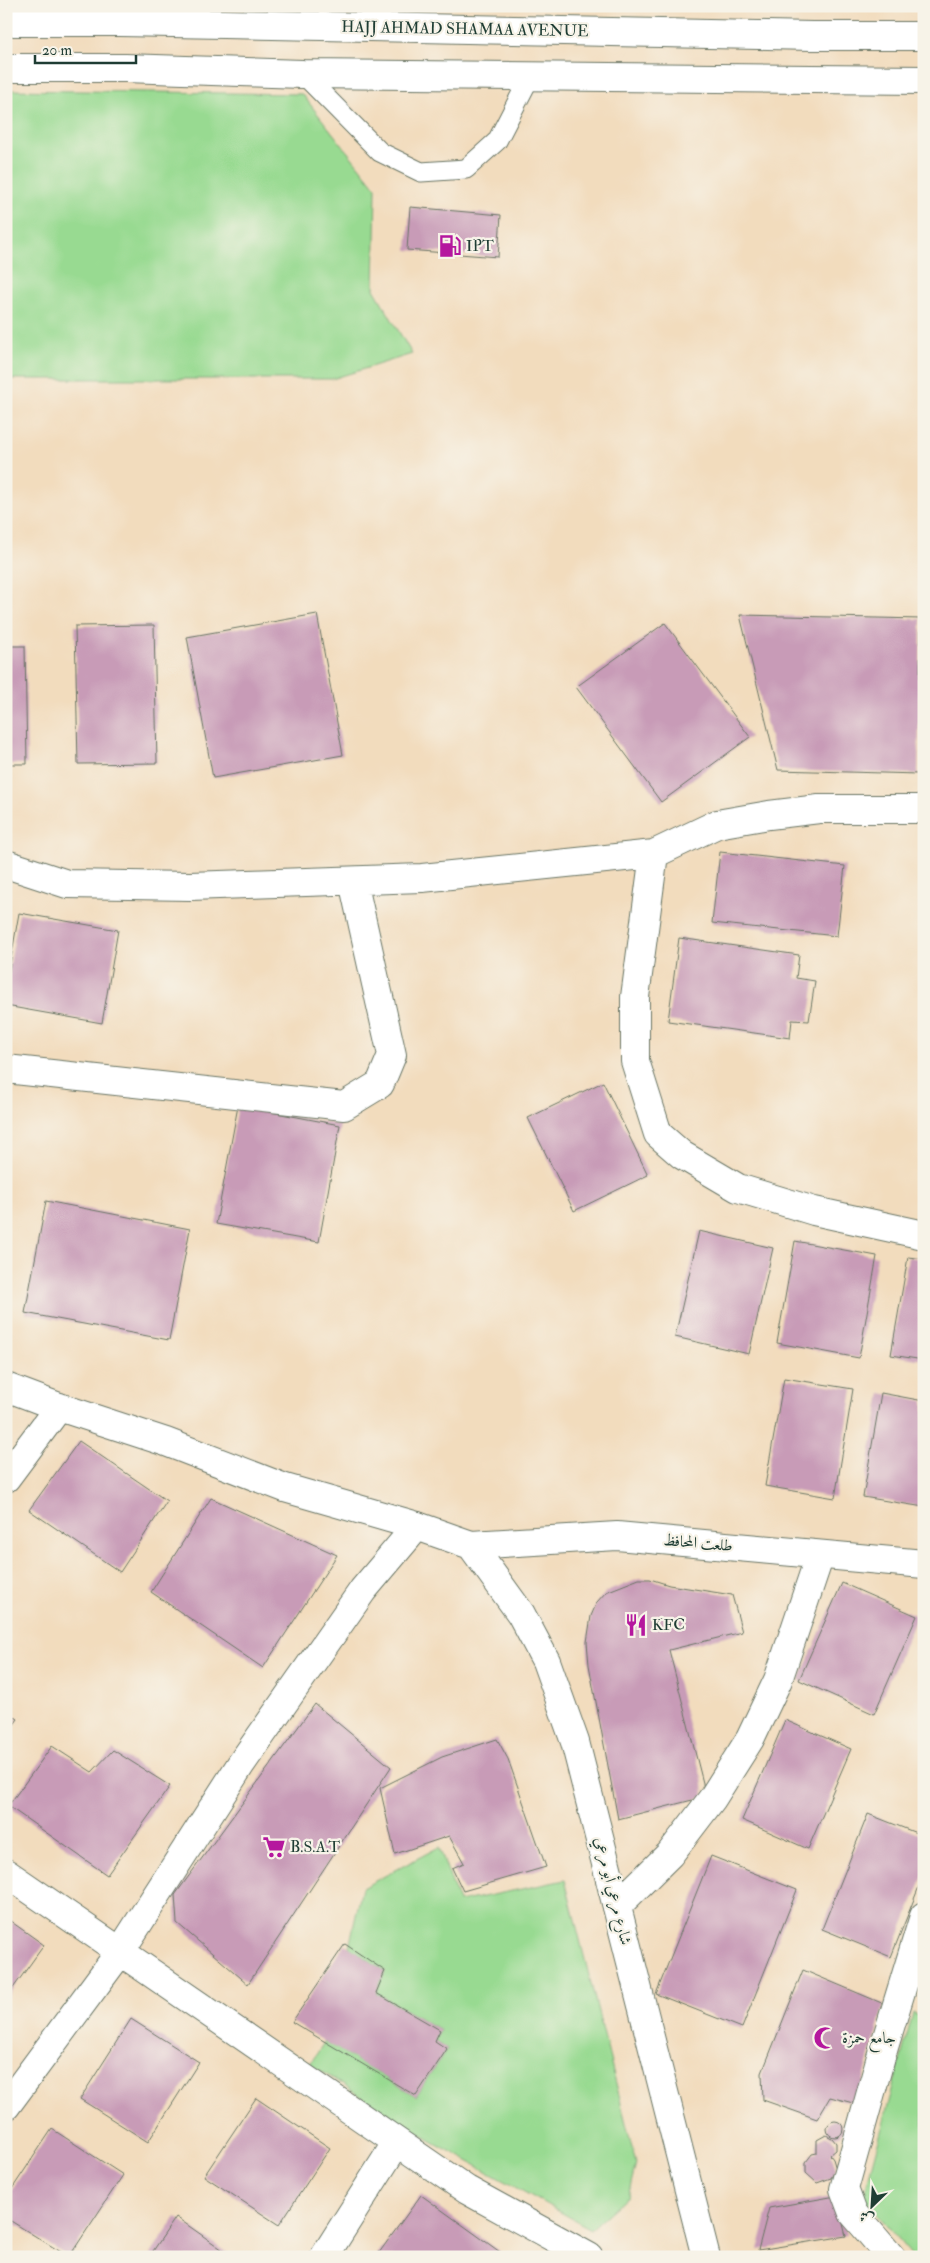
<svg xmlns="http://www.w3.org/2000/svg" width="930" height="2263" viewBox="0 0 930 2263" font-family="'IM FELL Double Pica',Amiri,serif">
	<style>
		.green { fill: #98da91; stroke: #5c8c62 }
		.building { fill: #c89bb7 }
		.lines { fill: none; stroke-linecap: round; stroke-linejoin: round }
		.service-casing { stroke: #697564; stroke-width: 21 }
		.minor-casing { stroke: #697564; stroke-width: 30 }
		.tertiary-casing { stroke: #697564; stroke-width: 30 }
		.secondary-casing { stroke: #697564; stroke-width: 30 }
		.primary-casing { stroke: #697564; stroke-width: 30 }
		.service { stroke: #fff; stroke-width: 19 }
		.minor { stroke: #fff; stroke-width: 28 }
		.tertiary { stroke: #fff; stroke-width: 28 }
		.secondary { stroke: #fff; stroke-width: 28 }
		.primary { stroke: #fff; stroke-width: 28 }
		.labels { text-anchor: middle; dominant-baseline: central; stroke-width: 4.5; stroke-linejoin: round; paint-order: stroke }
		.street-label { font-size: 16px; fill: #1f3d34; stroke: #f7f3e8 }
		.poi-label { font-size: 16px; fill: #1f3d34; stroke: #f7f3e8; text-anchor: start }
	</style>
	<rect width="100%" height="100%" fill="#f7f3e8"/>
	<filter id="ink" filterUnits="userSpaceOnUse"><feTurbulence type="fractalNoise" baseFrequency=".02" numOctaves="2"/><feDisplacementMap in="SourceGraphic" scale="10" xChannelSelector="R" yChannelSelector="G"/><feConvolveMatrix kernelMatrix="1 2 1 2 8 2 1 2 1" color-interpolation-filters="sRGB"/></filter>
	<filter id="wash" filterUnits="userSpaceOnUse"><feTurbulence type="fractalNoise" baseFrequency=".0096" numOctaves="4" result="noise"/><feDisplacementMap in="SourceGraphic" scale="20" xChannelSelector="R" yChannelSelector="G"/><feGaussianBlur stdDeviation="1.12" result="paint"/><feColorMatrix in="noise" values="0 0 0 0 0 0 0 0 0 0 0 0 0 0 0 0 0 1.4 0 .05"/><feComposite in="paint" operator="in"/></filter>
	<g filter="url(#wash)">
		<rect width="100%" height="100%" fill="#f2dcbd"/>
		<path class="green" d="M6 90 302 94 376 188 374 289 412 354 332 379H6Z
			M439 1847 459 1902 565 1880 636 2163 628 2196 591 2229 428 2139 310 2064 325 2041 416 2096 447 2049 435 2041 440 2030 376 1993 385 1971 349 1947 362 1888Z
			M913 2013 924 2019V2257H913L863 2198Z"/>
		<g id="blocks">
			<path class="building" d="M410 207 501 215 498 257 407 250Z
				M317 614 343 755 213 778 187 637Z
				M740 615 921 619 918 774 778 770Z
				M665 623 750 737 661 802 576 687Z
				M154 625 157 763 78 764 75 626Z
				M6 646H25L27 764H6Z
				M720 852 845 866 837 936 712 923Z
				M19 913 118 930 102 1023 6 1006V987Z
				M679 938 799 955 796 978 815 981 809 1021 792 1020 790 1038 668 1021Z
				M603 1082 648 1175 574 1211 528 1118Z
				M238 1106 340 1125 319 1242 216 1224Z
				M46 1201 190 1229 169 1340 25 1313Z
				M699 1231 773 1248 749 1354 675 1337Z
				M795 1241 877 1256 859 1358 777 1343Z
				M908 1257 924 1259V1360L891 1355Z
				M784 1378 853 1389 835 1498 765 1486Z
				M881 1393 924 1401V1507L863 1497Z
				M79 1441 167 1501 120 1572 29 1510Z
				M211 1498 337 1555 263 1668 151 1592Z
				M639 1579H650L669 1585 732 1595 742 1632 669 1650 703 1783 704 1797 618 1819 589 1665 587 1642 591 1616 597 1602 606 1592Z
				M842 1583 917 1616 874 1714 799 1680Z
				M315 1704 391 1767 248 1984 177 1923 175 1895Z
				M6 1711 18 1719 6 1735Z
				M785 1720 851 1749 808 1849 742 1820Z
				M497 1739 508 1759 546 1867 463 1891 452 1868 464 1863 449 1836 395 1854 380 1788 442 1757Z
				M52 1746 92 1772 113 1750 170 1786 107 1875 8 1806Z
				M868 1814 924 1836V1874L891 1957 822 1929Z
				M711 1856 797 1890 742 2028 656 1994Z
				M6 1918 44 1945 6 1998Z
				M345 1944 385 1971 376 1993 440 2030 435 2041 447 2049 416 2096 292 2022Z
				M803 1970 884 2004 857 2104 830 2097 817 2119 763 2100 762 2073Z
				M131 2019 199 2062 148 2142 80 2099Z
				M256 2098 330 2148 279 2225 204 2176Z
				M827 2129a8 8 0 1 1 16 0a8 8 0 1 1-16 0Z
				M52 2129 123 2175 69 2257 6 2218V2198Z
				M826 2135 832 2138 836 2143V2150L830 2155 833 2159 836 2169 831 2178 817 2183 806 2173V2162L812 2154 817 2153V2140Z
				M421 2195 507 2257H376Z
				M836 2196 846 2236 758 2250 769 2208Z
				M176 2217 233 2257H149Z"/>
		</g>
	</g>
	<g filter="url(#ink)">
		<use href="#blocks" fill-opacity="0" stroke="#697564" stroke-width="1"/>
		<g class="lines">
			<defs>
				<path id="service" d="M303 74 380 152 421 172 466 169 497 141 530 77"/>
				<path id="minor" d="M654 854 635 997V1061L658 1134 682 1155 738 1188 814 1211 924 1235
					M6 864 67 884 190 886 422 878 654 854 717 824 769 815 819 809H924
					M6 1069 344 1106 380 1084 392 1055 353 881
					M6 1478 59 1407
					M6 1873 467 2190 589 2257
					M617 1906 670 1854 712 1799 750 1739 778 1680 820 1555
					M6 2106 120 1952 241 1764 363 1590 417 1526
					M324 2257 397 2142
					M891 2257 853 2213 844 2189 880 2060 924 1916"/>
				<path id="tertiary" d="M471 1545 617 1536 924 1564"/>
				<path id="secondary" d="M6 1387 59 1407 166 1442 285 1488 417 1526 471 1545 521 1614 546 1661 575 1742 706 2257"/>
				<path id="primary" d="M6 22H120L812 36H924
					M6 68H125L303 74 924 80"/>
			</defs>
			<use href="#service" class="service-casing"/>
			<use href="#minor" class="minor-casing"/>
			<use href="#tertiary" class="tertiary-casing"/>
			<use href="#secondary" class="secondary-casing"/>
			<use href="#primary" class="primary-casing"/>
			<use href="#service" class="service"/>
			<use href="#minor" class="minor"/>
			<use href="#tertiary" class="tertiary"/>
			<use href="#secondary" class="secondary"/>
			<use href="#primary" class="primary"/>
		</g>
	</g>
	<defs>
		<symbol id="fuel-bare" viewBox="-9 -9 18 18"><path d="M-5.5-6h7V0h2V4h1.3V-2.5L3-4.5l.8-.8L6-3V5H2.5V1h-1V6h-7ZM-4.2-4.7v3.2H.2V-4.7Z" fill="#b5179e" stroke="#f7f3e8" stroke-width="2.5" paint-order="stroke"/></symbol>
		<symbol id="restaurant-bare" viewBox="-9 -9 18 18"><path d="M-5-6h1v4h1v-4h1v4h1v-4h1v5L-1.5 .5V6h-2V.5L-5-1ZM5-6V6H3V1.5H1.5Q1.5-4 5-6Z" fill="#b5179e" stroke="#f7f3e8" stroke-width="2.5" paint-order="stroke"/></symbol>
		<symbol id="supermarket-bare" viewBox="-9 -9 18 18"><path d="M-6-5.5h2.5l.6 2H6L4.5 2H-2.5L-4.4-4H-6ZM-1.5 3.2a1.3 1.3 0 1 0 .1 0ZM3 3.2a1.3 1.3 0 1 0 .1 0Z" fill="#b5179e" stroke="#f7f3e8" stroke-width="2.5" paint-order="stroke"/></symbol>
		<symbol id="mosque-bare" viewBox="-9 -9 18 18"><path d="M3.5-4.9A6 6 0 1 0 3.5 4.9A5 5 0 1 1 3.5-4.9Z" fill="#b5179e" stroke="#f7f3e8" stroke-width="2.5" paint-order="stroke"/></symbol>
	</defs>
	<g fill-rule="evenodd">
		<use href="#fuel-bare" x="434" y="230" width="32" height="32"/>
		<use href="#restaurant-bare" x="620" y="1609" width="32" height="32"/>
		<use href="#supermarket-bare" x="258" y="1831" width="32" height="32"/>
		<use href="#mosque-bare" x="809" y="2022" width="32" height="32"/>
	</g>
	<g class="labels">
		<g class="street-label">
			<text transform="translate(465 29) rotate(1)">HAJJ AHMAD SHAMAA AVENUE</text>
			<text transform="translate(698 1543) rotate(5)">طلعت المحافظ</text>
			<text transform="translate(613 1891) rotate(76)">شارع مرعي أبو مرعي</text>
		</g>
		<g class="poi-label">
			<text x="466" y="246">IPT</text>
			<text x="652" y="1625">KFC</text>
			<text x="290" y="1847">B.S.A.T</text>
			<text x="842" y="2038">جامع حمزة</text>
		</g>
	</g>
	<rect width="930" height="2263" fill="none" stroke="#f7f3e8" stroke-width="25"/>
	<g transform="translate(872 2206) rotate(205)" stroke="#f7f3e8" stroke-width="4" paint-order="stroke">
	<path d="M0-4L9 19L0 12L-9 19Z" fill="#1f3d34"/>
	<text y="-8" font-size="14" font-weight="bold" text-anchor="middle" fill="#1f3d34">ش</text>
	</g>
	<path d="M35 55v8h101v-8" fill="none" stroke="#1f3d34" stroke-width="2.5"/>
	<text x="42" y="55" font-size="15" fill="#1f3d34" stroke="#f7f3e8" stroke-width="4" paint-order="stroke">20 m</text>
</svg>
